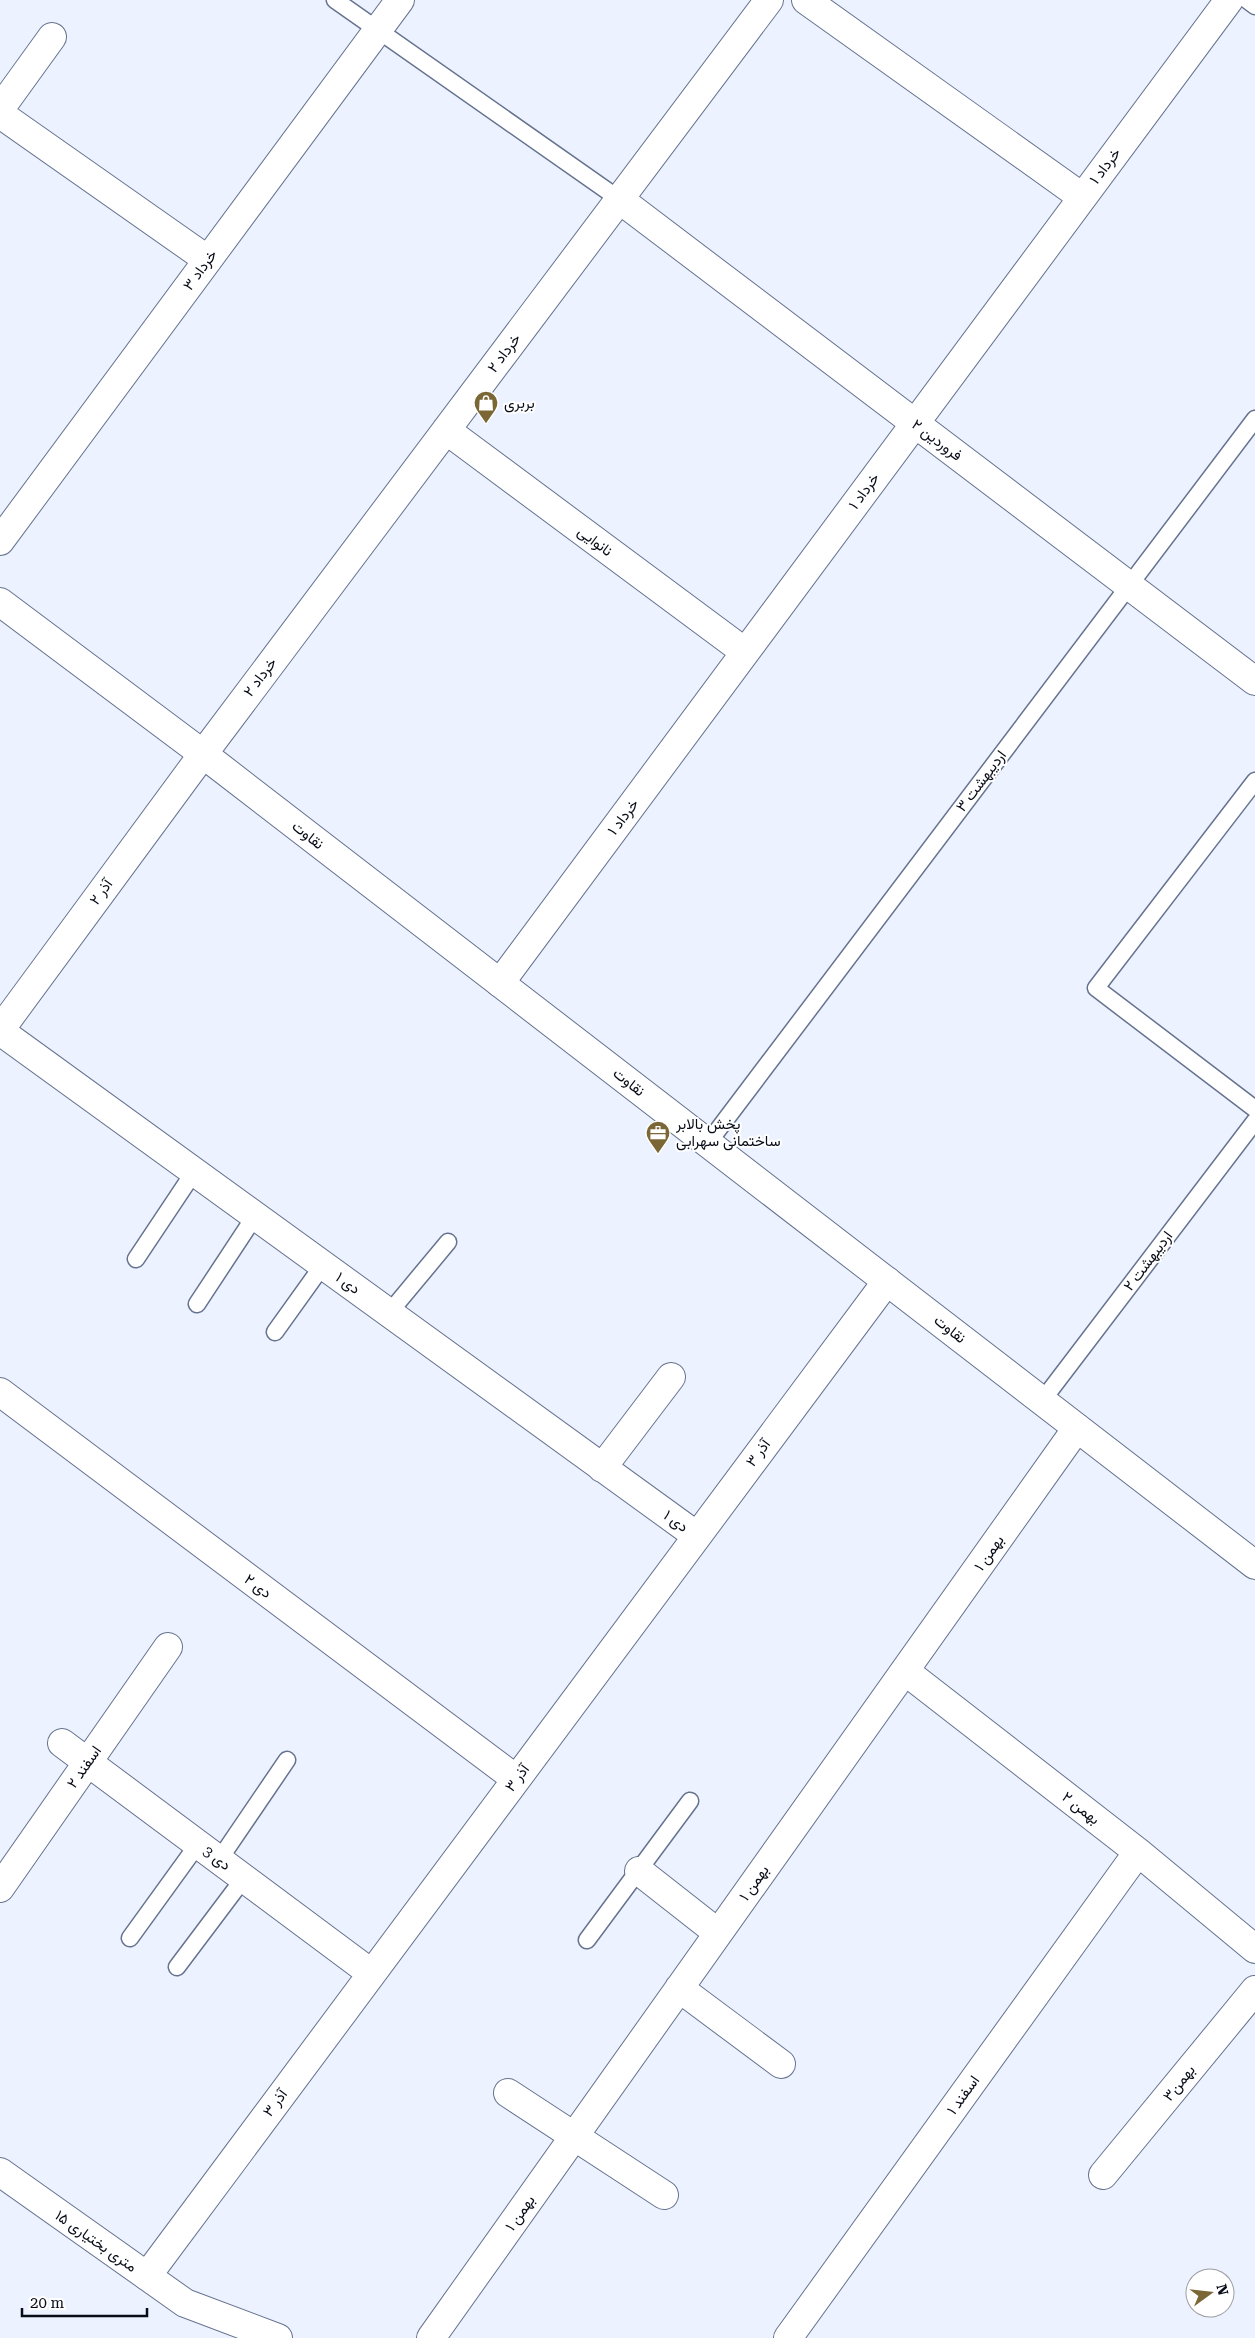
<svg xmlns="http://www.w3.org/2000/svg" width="1255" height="2338" viewBox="0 0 1255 2338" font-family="'Roboto Serif',Vazirmatn,serif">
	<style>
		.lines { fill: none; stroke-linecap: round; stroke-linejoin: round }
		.service-casing { stroke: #66738f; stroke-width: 19 }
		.minor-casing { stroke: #66738f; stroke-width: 30 }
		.tertiary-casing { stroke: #66738f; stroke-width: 30 }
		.secondary-casing { stroke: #66738f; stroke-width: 30 }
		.service { stroke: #fff; stroke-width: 16 }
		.minor { stroke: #fff; stroke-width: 28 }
		.tertiary { stroke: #fff; stroke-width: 28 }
		.secondary { stroke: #fff; stroke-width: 28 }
		.labels { text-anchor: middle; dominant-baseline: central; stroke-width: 4; stroke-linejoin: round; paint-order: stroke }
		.street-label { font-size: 15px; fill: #080c17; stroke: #fff }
		.poi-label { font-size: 15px; fill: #080c17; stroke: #fff; text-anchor: start }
	</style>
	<rect width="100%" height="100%" fill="#ecf2ff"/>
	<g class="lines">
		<defs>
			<path id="service" d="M335 0 619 199
				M1247 0 1255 6
				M1255 781 1096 988 1255 1109
				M708 1143 1255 419
				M136 1259 194 1172
				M197 1304 255 1216
				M389 1313 448 1242
				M275 1332 323 1265
				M1042 1401 1255 1121
				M219 1860 287 1760
				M130 1938 198 1844
				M587 1940 690 1801
				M177 1967 244 1878"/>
			<path id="minor" d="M806 0 1082 197
				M0 109 52 37
				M0 114 208 260
				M619 199 1255 681
				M446 430 745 652
				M0 541 400 0
				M500 983 1229 0
				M0 1030 203 754 769 0
				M0 1031 697 1536
				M0 1392 516 1779
				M602 1468 671 1377
				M905 1671 1138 1852 1255 1949
				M62 1743 371 1973
				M639 1871 718 1933
				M0 1888 168 1647
				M679 1988 781 2064
				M508 2093 664 2195
				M1103 2175 1255 1990
				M147 2276 887 1281
				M431 2338 1077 1428
				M788 2338 1138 1852"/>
			<path id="tertiary" d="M203 754 1255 1565
				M0 2172 185 2303 278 2338"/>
			<path id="secondary" d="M0 602 203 754"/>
		</defs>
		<use href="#service" class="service-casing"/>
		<use href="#minor" class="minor-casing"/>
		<use href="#tertiary" class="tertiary-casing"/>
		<use href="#secondary" class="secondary-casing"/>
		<use href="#service" class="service"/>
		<use href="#minor" class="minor"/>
		<use href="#tertiary" class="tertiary"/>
		<use href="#secondary" class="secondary"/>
	</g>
	<defs>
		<symbol id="shop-pin" viewBox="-11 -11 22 30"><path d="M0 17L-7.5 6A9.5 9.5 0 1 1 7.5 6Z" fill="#7b6736" stroke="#fff"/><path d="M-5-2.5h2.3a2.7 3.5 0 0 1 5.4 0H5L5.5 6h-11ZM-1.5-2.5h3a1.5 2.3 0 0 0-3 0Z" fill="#fff"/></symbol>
		<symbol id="office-pin" viewBox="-11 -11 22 30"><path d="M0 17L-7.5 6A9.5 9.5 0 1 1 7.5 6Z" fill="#7b6736" stroke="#fff"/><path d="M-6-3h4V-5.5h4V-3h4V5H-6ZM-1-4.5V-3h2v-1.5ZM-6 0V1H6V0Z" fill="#fff"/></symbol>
	</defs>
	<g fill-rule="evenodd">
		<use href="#shop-pin" x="472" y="389" width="28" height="38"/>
		<use href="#office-pin" x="644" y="1119" width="28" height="38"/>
	</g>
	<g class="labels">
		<g class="street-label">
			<text transform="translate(1105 166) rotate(-53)">خرداد ۱</text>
			<text transform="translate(200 270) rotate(-54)">خرداد ۳</text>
			<text transform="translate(504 353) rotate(-53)">خرداد ۲</text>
			<text transform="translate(937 440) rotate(37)">فروردین ۲</text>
			<text transform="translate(864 491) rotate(-54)">خرداد ۱</text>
			<text transform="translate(595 541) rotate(37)">نانوایی</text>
			<text transform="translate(260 677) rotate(-53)">خرداد ۲</text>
			<text transform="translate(981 781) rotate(-53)">اردیبهشت ۳</text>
			<text transform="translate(623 817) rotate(-53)">خرداد ۱</text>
			<text transform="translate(308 835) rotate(38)">نقاوت</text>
			<text transform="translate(101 892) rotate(-54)">آذر ۲</text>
			<text transform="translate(629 1082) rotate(38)">نقاوت</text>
			<text transform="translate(1148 1261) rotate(-53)">اردیبهشت ۲</text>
			<text transform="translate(348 1283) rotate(36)">دی ۱</text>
			<text transform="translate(950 1329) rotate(38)">نقاوت</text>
			<text transform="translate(758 1453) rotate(-53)">آذر ۳</text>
			<text transform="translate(676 1521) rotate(36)">دی ۱</text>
			<text transform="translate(989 1553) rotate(-55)">بهمن ۱</text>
			<text transform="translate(258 1586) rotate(37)">دی ۲</text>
			<text transform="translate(84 1767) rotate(-55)">اسفند ۲</text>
			<text transform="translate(517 1778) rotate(-53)">آذر ۳</text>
			<text transform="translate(1081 1808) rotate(38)">بهمن ۲</text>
			<text transform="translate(217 1858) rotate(36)">دی 3</text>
			<text transform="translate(754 1883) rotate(-55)">بهمن ۱</text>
			<text transform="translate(1179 2083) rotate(-51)">بهمن۳</text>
			<text transform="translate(963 2095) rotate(-54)">اسفند ۱</text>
			<text transform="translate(275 2103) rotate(-53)">آذر ۳</text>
			<text transform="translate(520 2213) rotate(-55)">بهمن ۱</text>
			<text transform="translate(96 2241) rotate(35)">۱۵ متری بختیاری</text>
		</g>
		<g class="poi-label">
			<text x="504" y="403">بربری</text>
			<text x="676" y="1124">پخش بالابر<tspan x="676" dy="17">ساختمانی سهرابی</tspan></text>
		</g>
	</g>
	<g transform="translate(1210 2293) rotate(75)"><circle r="24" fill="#ffffff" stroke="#9c9ea2"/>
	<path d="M0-4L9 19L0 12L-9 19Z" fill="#7b6736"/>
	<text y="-8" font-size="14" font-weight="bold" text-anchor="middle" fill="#080c17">N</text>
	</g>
	<path d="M22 2308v8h125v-8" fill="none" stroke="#080c17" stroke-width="2.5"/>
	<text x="30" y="2308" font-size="15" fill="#080c17" stroke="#ffffff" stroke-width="4" paint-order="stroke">20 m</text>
</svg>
